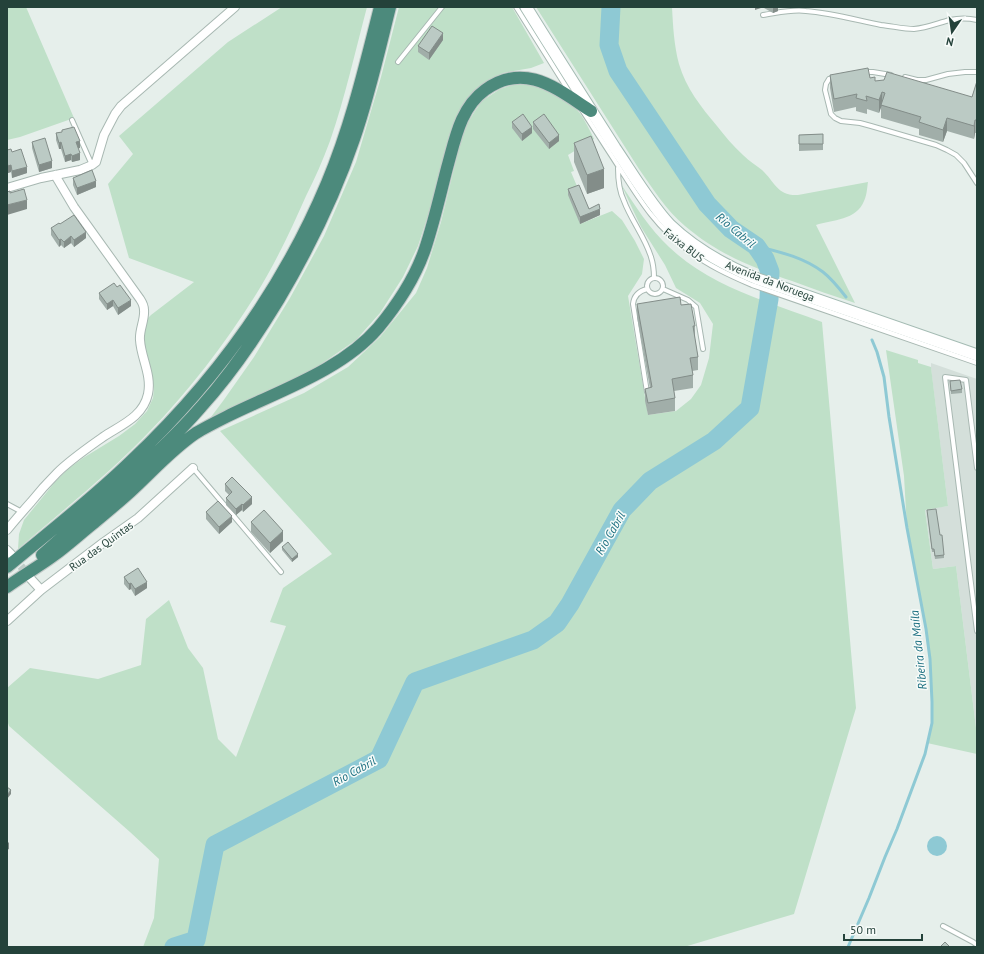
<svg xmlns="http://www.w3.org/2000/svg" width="984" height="954" viewBox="0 0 984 954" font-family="'PT Sans',sans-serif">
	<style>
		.built { fill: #d4dfda }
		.green { fill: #bfe0c8 }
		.water { fill: #8ec9d4 }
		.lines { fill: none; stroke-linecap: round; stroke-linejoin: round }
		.stream { stroke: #8ec9d4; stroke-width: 3 }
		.river { stroke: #8ec9d4; stroke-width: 19 }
		.minor-tunnel { stroke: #bfccc8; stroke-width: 8; stroke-dasharray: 8 4; stroke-linecap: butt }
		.service-casing { stroke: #a8b8b2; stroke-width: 6 }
		.minor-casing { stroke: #a8b8b2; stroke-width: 10 }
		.secondary-casing { stroke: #a4bbb3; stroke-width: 13 }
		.trunk-casing { stroke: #c2cac8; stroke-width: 14 }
		.service { stroke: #fff; stroke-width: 4 }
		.minor { stroke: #fff; stroke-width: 8 }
		.secondary { stroke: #fff; stroke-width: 11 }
		.trunk { stroke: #4c8a7c; stroke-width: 12 }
		.wall { fill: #a1aea9 }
		.shaded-wall { fill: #838d89 }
		.building { fill: #bbcac4; stroke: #838d89 }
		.labels { text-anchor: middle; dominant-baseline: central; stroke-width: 3; stroke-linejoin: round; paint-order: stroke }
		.street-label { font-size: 11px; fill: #24423a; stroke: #f7fbf9 }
		.water-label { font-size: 12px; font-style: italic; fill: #1c6f80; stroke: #f7fbf9 }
	</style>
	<rect width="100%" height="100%" fill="#e6efeb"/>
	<path class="built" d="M931 363 977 379V736L956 566 933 569 925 509 948 506 931 368Z"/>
	<path class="green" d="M7 7H26L74 118 20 137 7 140Z
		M282 7H367C355 52 345 98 330 141 323 160 315 178 306 196 291 230 275 264 255 296 224 345 189 391 149 432 109 474 62 511 18 549L19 534 24 520 55 482 68 469 83 458 119 436 135 424 147 411 153 398 154 389 142 340 145 321 151 315 194 282 129 258 108 184 133 154 119 136 228 42Z
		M399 7H512L544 63 531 68 503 73 482 85 436 191 418 246 403 277 380 313 356 340 314 369 211 417 223 401 254 357 290 298 324 236 356 162 381 77Z
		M536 7H672C673 26 674 45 679 64 686 88 701 107 717 126 725 136 733 146 743 155 749 161 756 165 762 170 775 182 777 196 798 195L868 182C867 188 867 195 864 201 857 220 832 220 816 225L855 303C834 296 813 289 792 281 751 267 718 254 685 226 666 210 653 189 639 169Z
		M518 84C537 85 549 90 565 100 570 104 575 107 579 112 585 120 590 131 594 139L568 155 574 171 571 172 579 191 580 224 612 211 622 220 635 241 644 259 642 274 628 296 648 415 676 411 691 399 701 385 709 358 713 324 700 303 676 288 665 265 641 227 632 208 621 184C635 206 650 229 669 247 711 287 769 302 822 322L856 708 794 914 684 947H143L154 918 159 859 130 832 9 726 7 720V688L30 668 98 679 141 665 146 619 169 600 188 648 203 668 218 739 236 757 286 626 270 622 283 588 332 554 220 431 304 393 348 367 380 337 416 293 427 268 441 222 460 144 467 124 475 111 482 101 500 89 509 86Z
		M886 350 918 360V363L931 367 948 506 925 510 933 569 956 566 977 736V754L927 743 932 723V702L930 659 926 629 907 528 904 476Z"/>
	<path class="water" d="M927 846a10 10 0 1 1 20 0a10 10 0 1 1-20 0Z"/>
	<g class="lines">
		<path class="stream" d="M756 246C780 252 803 257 823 272 832 279 839 288 846 297
			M848 947 869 898 885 857 897 829 925 754 932 723V702L930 659 926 629 907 528 889 417 884 377 877 352 872 340"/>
		<path class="river" d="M174 947 196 940 215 845 379 759 415 682 533 640 557 623 570 604 622 510 650 481 714 441 750 408 769 299 770 272 765 259 756 246 731 229 707 204 618 71 609 45 611 7"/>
		<path class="minor-tunnel" d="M13 557 30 577"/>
		<defs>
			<path id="service" d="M516 7 570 93
				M763 15C777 13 792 9 806 11 831 13 856 20 881 25 892 26 903 29 914 29 927 28 938 23 950 20 959 18 968 18 977 20
				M398 62 442 7
				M864 72H873L891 75
				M905 77 917 80H926L948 74 965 72H977
				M833 78 829 79 826 84 825 90 831 114 835 118 841 121 860 123 871 126 936 145 947 150 956 155 964 163 977 183
				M582 110C593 127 604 144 615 161 637 195 654 226 688 250 707 265 729 275 752 285L977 363
				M72 120 92 165
				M618 168C618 179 619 191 624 201 631 220 645 237 651 257 653 263 654 271 654 278
				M647 286a8 8 0 1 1 16 0a8 8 0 1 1-16 0Z
				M647 289C639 291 634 295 633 304L647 392
				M663 289 688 300 696 307 703 349
				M193 468 281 572
				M977 468 966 380 945 377 977 631
				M7 504 22 512
				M943 926 973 942 977 945"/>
			<path id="minor" d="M7 188 41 178 80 170 92 165 96 162 104 135 115 114 121 106 235 7
				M7 530C15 520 23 511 31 502 39 492 48 482 57 473 70 460 89 447 103 437 121 425 143 417 148 394 152 375 141 358 140 340 139 330 145 320 144 310 144 306 142 302 140 299L74 207 55 175
				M7 550 11 554
				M30 578 41 590
				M7 621 41 590 104 542 138 518 193 468"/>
			<path id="secondary" d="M526 7C555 54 585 101 615 148 632 173 650 204 670 225 694 248 724 265 755 278L977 355"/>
			<path id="trunk" d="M42 555C68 532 94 509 120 486 148 461 176 436 201 407 231 374 256 337 279 299 309 248 335 195 354 139 369 96 379 51 390 7
				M7 567C49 532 92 499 131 461 216 381 282 290 327 183 351 126 365 66 380 7
				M7 587C22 576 38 567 53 556 67 546 81 533 95 522 107 512 119 502 130 492 152 472 172 449 196 433 206 427 216 422 226 417 276 392 341 371 378 328 398 304 415 278 425 249 434 222 440 195 447 168 455 140 460 108 485 90 525 61 557 89 591 111"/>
		</defs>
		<use href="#service" class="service-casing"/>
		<use href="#minor" class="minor-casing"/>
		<use href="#secondary" class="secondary-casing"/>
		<use href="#trunk" class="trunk-casing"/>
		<use href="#service" class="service"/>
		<use href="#minor" class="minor"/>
		<use href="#secondary" class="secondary"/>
		<use href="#trunk" class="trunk"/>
	</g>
	<path class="wall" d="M764 7H778V11L773 13 764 8Z
		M443 40 429 60 418 52V46Z
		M830 75 870 78 875 81 972 97 977 81V133H975L974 139 947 131 943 142 919 135V129L881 118V106L879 113 867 109V114L856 111V107L834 112 830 88Z
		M512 122 532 133 522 141 512 128Z
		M533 122 559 141 549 149 533 129Z
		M62 130 80 148H78L80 160 72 162 71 160 65 162 61 149H59L56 140V133L62 132Z
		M823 134V150L799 151V135Z
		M32 142 52 168 39 172 32 148Z
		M574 143 604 188 587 194 574 162Z
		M7 150 12 152 27 173 12 178 11 172 8 173 7 168Z
		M73 178 96 187 77 195 73 185Z
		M568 189 589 209 600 215 580 224 568 195Z
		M60 224 86 238 74 247 71 243 64 248 61 245 59 247 51 235V228Z
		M99 293 131 306 118 315 113 306 107 310 99 299Z
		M637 304 681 305 695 326V339L698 357V370L692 371 693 375V388L674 391 675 398V411L648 415 645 401V389L650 388 637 317Z
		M950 381 962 389V393L951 394Z
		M225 484 252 504 243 512 242 510 236 515 226 505V498L229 495 225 491Z
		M927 510 944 555V558L935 559 934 552H932Z
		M206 512 232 522 219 534 206 519Z
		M251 522 283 541 270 553 251 532Z
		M282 547 298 557 292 562 282 550Z
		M124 577 147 588 135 596 131 589 129 590 124 584Z"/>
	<path class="shaded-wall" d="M755 7H762L761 8 755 10Z
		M773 7H778V11L773 13Z
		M443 33V40L429 60V53Z
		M882 92V105L879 113V100Z
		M947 118V131L943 142V130Z
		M975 120V133L974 139V126Z
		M532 127V133L522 141V134Z
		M559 135V141L549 149V143Z
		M80 141V148L76 149V142Z
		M61 142V149H59V143Z
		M80 153V160L72 162V156Z
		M71 154V160L65 162V156Z
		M52 161V168L39 172V165Z
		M11 165V172L8 173V166Z
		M27 167V173L12 178V171Z
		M604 169V188L587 194V175Z
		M96 181V187L77 195V188Z
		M27 200V209L7 215V205Z
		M600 209V215L580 224V217Z
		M86 232V238L74 247V240Z
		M71 236V243L64 248V242Z
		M61 239V245L59 247V240Z
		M8 246V253L7 254V247Z
		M113 300V306L107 310V304Z
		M131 300V306L118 315V308Z
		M252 497V504L243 512V505Z
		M242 504V510L236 515V509Z
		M232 516V522L219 534V527Z
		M283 531V541L270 553V543Z
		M298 554V557L292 562V559Z
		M147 582V588L135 596V589Z
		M131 583V589L129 590V584Z
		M11 790V794L7 799V795Z
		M9 842V849L7 850V844Z"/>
	<path class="building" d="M432 26 443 33 429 53 418 46Z
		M868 68 870 78 875 77V81L884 80 887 72 972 97 977 81V120H975L974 126 947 118 943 130 919 122 921 117 881 105 885 93 882 92 879 100 866 96 867 101 856 98 857 94 834 99 830 75Z
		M523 114 532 127 522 134 512 122Z
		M544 114 559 135 549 143 533 122Z
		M74 127 80 141 76 142 80 153 72 156 71 154 65 156 61 142 59 143 56 133 62 132V130Z
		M823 134V144H799V135Z
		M591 136 604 169 587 175 574 143Z
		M45 138 52 161 39 165 32 142Z
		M11 149 12 152 21 149 27 167 12 171 11 165 8 166 7 162V150Z
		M92 170 96 181 77 188 73 178Z
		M579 185 589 209 599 204 600 209 580 217 568 189Z
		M24 189 27 200 7 205V192L10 191V193Z
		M74 215 86 232 74 240 71 236 64 242 61 239 59 240 51 228 59 223 60 224Z
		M114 283 117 287 120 285 131 300 118 308 113 300 107 304 99 293Z
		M680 297 681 305 691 304 695 326H693L698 357 690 358 693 375 672 379 675 398 648 403 645 389 652 387 637 304Z
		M960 380 962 389 951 391 950 381Z
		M232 477 252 497 243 505 242 504 236 509 226 498 232 492 225 484Z
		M218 501 232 516 219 527 206 512Z
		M936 509 940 535H942L944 555 935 556 934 549H932L927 510Z
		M264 510 283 531 270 543 251 522Z
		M288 542 298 554 292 559 282 547Z
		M138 568 147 582 135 589 131 583 129 584 124 577Z
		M7 787 11 790 7 795Z
		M945 942 950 947H940Z"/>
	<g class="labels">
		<g class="street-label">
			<text transform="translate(684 245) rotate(38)">Faixa BUS</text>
			<text transform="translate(770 281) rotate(21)">Avenida da Noruega</text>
			<text transform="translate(101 546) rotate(-36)">Rua das Quintas</text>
		</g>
		<g class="water-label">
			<text transform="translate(736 230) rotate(40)">Rio Cabril</text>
			<text transform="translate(610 533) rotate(-60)">Rio Cabril</text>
			<text transform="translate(918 650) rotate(-96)">Ribeira da Maíla</text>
			<text transform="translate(354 771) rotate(-29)">Rio Cabril</text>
		</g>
	</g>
	<rect width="984" height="954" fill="none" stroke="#24423a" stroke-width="16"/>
	<g transform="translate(952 32) rotate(193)" stroke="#f7fbf9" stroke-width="3" paint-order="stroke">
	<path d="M0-3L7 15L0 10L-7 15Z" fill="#24423a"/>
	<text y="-6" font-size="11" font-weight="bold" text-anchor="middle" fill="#24423a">N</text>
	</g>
	<path d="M844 934v6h78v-6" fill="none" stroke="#24423a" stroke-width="2"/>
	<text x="850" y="934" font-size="12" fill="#24423a" stroke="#f7fbf9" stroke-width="3" paint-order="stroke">50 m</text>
</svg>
